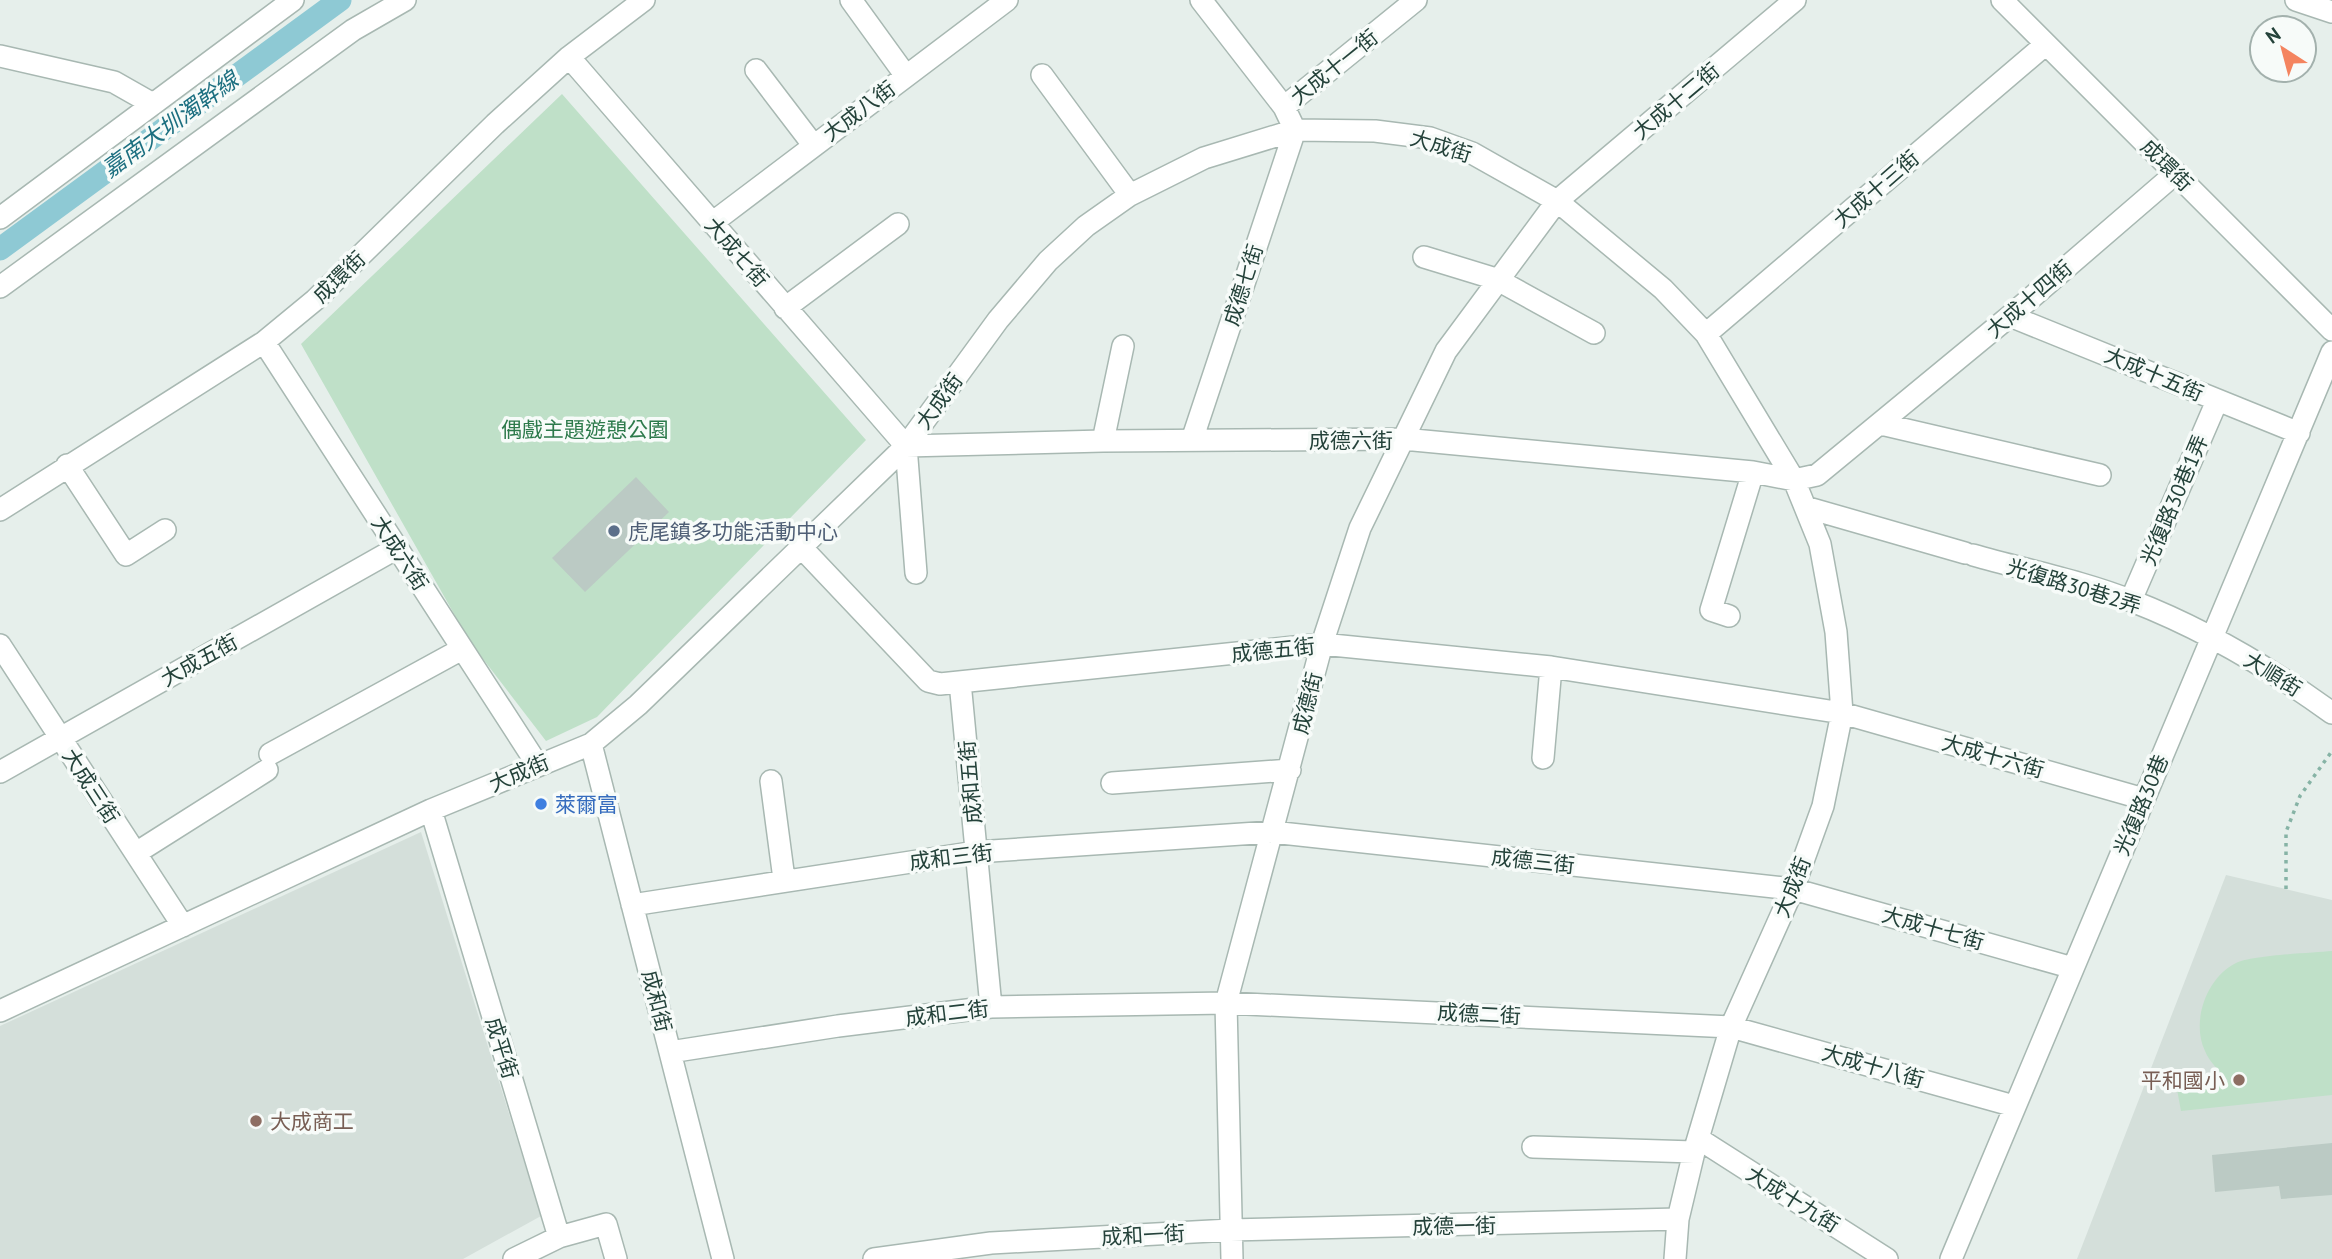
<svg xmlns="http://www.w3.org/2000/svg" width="2332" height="1259" viewBox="0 0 2332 1259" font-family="'PT Sans','Noto Sans TC',sans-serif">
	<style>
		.built { fill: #d4dfda }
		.green { fill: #bfe0c8 }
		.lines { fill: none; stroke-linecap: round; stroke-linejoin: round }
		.canal { stroke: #8ec9d4; stroke-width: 23 }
		.building { fill: #bbcac4 }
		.minor-casing { stroke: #a8b8b2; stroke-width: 24 }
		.path { stroke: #86b3a5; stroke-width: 3.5; stroke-dasharray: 3.5 5; stroke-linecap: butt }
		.minor { stroke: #fff; stroke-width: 21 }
		.service-dot { fill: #5c6f8a; stroke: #f7fbf9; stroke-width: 2.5 }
		.shop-dot { fill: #3f7fe0; stroke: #f7fbf9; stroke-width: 2.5 }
		.education-dot { fill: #8d6e63; stroke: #f7fbf9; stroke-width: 2.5 }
		.labels { text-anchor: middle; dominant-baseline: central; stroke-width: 7; stroke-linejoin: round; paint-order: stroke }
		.street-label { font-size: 21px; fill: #24423a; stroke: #f7fbf9 }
		.park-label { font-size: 21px; fill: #2d7a4b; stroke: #f7fbf9 }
		.service-label { font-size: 21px; fill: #4e5e75; stroke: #f7fbf9; text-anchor: start }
		.shop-label { font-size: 21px; fill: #366cbe; stroke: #f7fbf9; text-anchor: start }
		.education-label { font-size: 21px; fill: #785e54; stroke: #f7fbf9; text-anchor: end }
		.water-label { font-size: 23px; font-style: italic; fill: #1c6f80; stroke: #f7fbf9 }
	</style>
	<rect width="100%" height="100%" fill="#e6efeb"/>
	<path class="built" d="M421 832 541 1216 463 1259H0V1026Z
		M2226 875 2332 900V1259H2077Z"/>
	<path class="green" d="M562 94 866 440 597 717 546 741 470 642 301 344Z
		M2332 951V1095L2181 1111 2176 1084 2228 1081C2221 1072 2209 1062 2205 1051 2191 1022 2206 978 2236 963 2251 955 2311 953 2332 951Z"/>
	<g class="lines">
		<path class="canal" d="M0 249 340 0"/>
	</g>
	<path class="building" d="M636 477 669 512 585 592 552 558Z
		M2332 1143V1195L2281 1199 2279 1186 2215 1192 2212 1155Z"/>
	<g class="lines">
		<defs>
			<path id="minor" d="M851 0 906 76
				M2002 0 2332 330
				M2296 0 2332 12
				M0 56 114 82 151 103
				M569 57 906 446
				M756 70 814 146
				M1042 75 1130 195
				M1284 107 1416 0
				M0 218 293 0
				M712 223 1007 0
				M1424 257 1496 279 1594 333
				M0 287 353 30 405 0
				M785 308 898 224
				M2010 316 2299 433
				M1706 334 2046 44
				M264 342 537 764
				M1881 424 2100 475
				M1192 440 1295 130 1284 107 1201 0
				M1103 441 1123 346
				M906 446 1103 441 1403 439 1753 472 1794 480 1817 475 2010 316 2176 173
				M906 446 916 573
				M67 465 126 555 165 530
				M1805 507 1965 553
				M0 510 264 342 315 300 495 124 569 57 644 0
				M801 547 928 681 940 684 1322 644 1551 667 1842 713 2144 799
				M1973 555C2025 570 2082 581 2132 601 2204 629 2270 668 2332 713
				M2131 600 2217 401
				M1729 616 1711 610 1753 472
				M0 645 183 926
				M960 682 991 1007
				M591 744 723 1259
				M270 754 462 649
				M1543 758 1551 667
				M0 772 397 548
				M771 781 784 879
				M1112 783 1290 770
				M431 810 559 1237
				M136 853 267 770
				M632 905 976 852 1272 832 1793 889 2073 968
				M0 1011 431 810 591 744 638 705 906 446 998 320 1048 261 1086 226 1130 195 1204 158 1295 130 1375 131 1430 138 1472 153 1557 201 1663 289 1706 334 1794 480 1820 544 1836 632 1842 713 1823 806 1793 889 1731 1027 1694 1152 1678 1219 1675 1259
				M670 1052 838 1026 991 1007 1226 1003 1731 1027 2014 1106
				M1699 1139 1887 1259
				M1533 1147 1694 1152
				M514 1259 559 1237 606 1224 616 1259
				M874 1259 991 1243 1230 1230 1678 1219
				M1232 1259 1226 1003 1322 644 1360 528 1446 351 1557 201 1795 0
				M1951 1259 2332 352"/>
		</defs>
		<use href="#minor" class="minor-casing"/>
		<path class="path" d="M2286 889V832L2300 796 2332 751"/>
		<use href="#minor" class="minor"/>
	</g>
	<circle class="service-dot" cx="614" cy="531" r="7"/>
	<circle class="shop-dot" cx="541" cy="804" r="7"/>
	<g class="education-dot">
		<circle cx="2239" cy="1080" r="7"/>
		<circle cx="256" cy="1121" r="7"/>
	</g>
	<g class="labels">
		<g class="street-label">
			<text transform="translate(1334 67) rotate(-39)">大成十一街</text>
			<text transform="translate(1676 101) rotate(-40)">大成十二街</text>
			<text transform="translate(859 111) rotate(-37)">大成八街</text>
			<text transform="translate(1441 146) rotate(17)">大成街</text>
			<text transform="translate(2167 165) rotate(45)">成環街</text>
			<text transform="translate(1876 189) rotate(-41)">大成十三街</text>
			<text transform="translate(737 252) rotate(49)">大成七街</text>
			<text transform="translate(339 277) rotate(-44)">成環街</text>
			<text transform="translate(1243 285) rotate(-72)">成德七街</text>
			<text transform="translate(2029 299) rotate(-41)">大成十四街</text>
			<text transform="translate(2154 374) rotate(23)">大成十五街</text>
			<text transform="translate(939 401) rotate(-54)">大成街</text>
			<text x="1351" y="440">成德六街</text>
			<text transform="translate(2174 500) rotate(-67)">光復路30巷1弄</text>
			<text transform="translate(400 553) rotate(57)">大成六街</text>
			<text transform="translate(2074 586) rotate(17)">光復路30巷2弄</text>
			<text transform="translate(1273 650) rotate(-6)">成德五街</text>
			<text transform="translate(199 660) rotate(-29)">大成五街</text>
			<text transform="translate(2273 674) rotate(32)">大順街</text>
			<text transform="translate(1307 703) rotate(-76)">成德街</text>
			<text transform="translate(1993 756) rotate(16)">大成十六街</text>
			<text transform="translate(519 773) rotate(-23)">大成街</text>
			<text transform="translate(970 782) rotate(-95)">成和五街</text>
			<text transform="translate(91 786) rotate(57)">大成三街</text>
			<text transform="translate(2141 805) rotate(-67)">光復路30巷</text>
			<text transform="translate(951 857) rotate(-7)">成和三街</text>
			<text transform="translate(1533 861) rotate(6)">成德三街</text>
			<text transform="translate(1792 887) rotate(-68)">大成街</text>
			<text transform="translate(1933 928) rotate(16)">大成十七街</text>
			<text transform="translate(657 1001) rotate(76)">成和街</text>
			<text transform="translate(947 1013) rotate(-7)">成和二街</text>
			<text transform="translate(1479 1014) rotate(3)">成德二街</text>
			<text transform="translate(502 1048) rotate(73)">成平街</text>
			<text transform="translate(1873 1066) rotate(16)">大成十八街</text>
			<text transform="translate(1793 1199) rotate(32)">大成十九街</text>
			<text transform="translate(1454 1226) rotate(-1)">成德一街</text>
			<text transform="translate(1143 1235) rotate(-3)">成和一街</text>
		</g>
		<g class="park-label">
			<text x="585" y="429">偶戲主題遊憩公園</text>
		</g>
		<g class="service-label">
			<text x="628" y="531">虎尾鎮多功能活動中心</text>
		</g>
		<g class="shop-label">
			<text x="555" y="804">萊爾富</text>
		</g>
		<g class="education-label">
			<text x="2225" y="1080">平和國小</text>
			<text x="270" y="1121" text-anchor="start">大成商工</text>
		</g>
		<g class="water-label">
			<text transform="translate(170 124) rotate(-36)">嘉南大圳濁幹線</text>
		</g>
	</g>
	<g transform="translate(2283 49) rotate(324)"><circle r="33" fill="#f7fbf9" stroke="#a3b1ad" stroke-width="2"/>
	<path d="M0-5L12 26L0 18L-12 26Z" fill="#f4845f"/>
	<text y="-10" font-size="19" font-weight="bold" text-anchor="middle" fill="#24423a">N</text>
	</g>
</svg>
